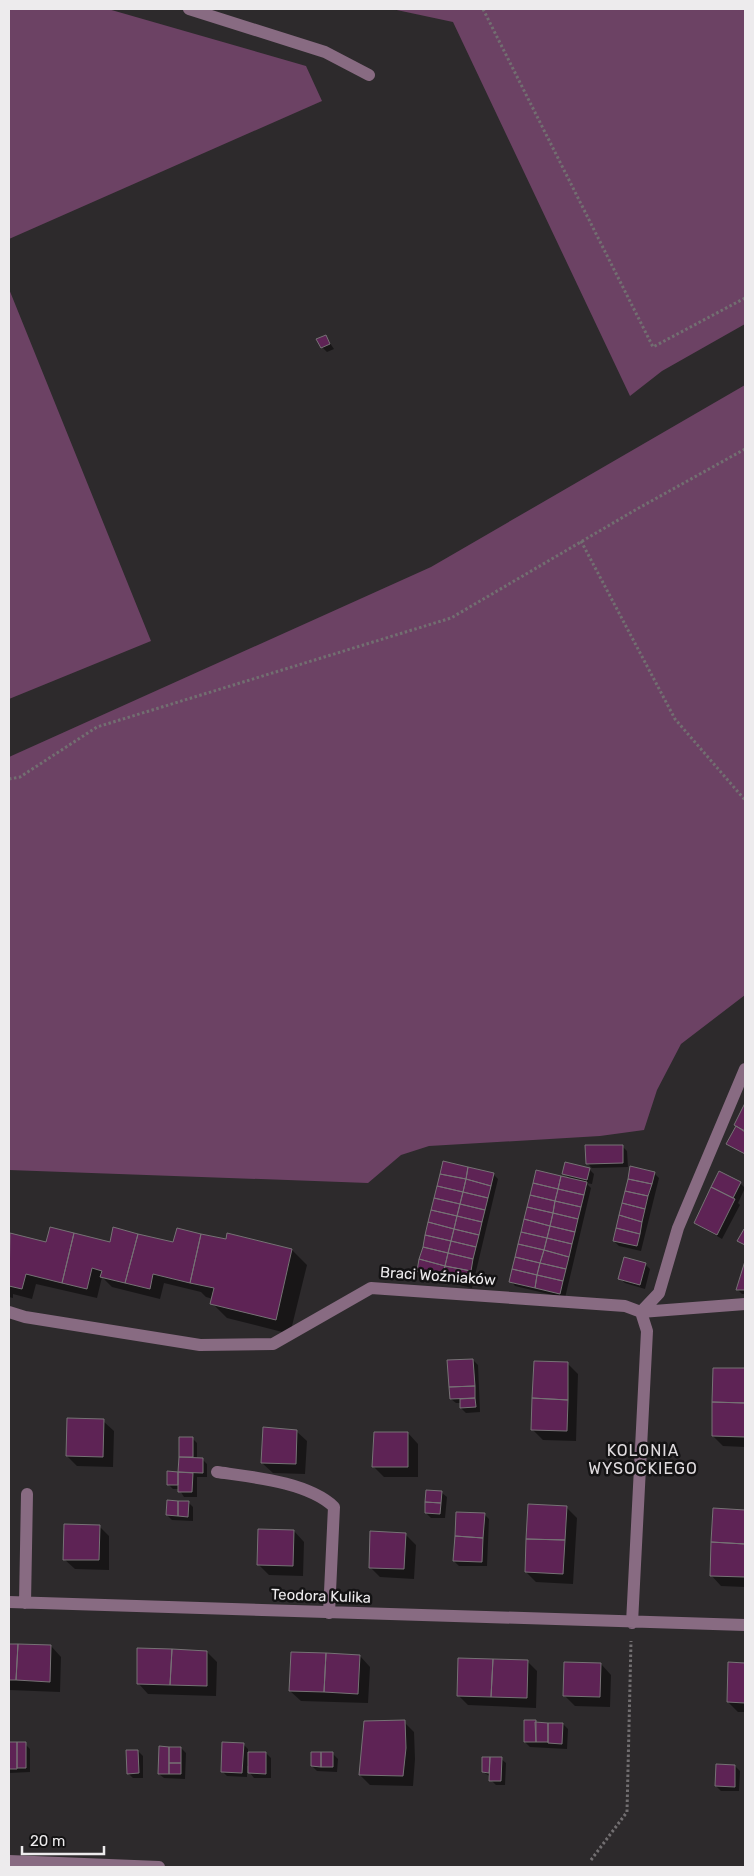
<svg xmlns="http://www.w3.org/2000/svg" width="754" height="1876" viewBox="0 0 754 1876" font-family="Rubik,sans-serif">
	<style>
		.green { fill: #6c4264 }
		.shadow { fill: #0007 }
		.building { fill: #5e2355; stroke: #767275 }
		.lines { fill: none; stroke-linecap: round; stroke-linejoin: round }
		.path { stroke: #726f71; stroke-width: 3; stroke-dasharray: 2.5 2.5; stroke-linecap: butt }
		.minor { stroke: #886b82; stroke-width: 12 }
		.labels { text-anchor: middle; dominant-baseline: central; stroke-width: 5; stroke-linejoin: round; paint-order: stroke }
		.street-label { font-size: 15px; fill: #edebed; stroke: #141314 }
		.neighbourhood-label { font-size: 16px; letter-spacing: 1px; fill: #e0dcdf; stroke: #141314 }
	</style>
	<rect width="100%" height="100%" fill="#2d2a2c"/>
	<path class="green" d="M9 9H108L306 66 322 101 9 239Z
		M392 9H745V324L662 371 630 396 453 22Z
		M9 289 151 641 9 699Z
		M745 385V995L681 1044 657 1090 644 1130 600 1136 429 1146 401 1155 368 1183 9 1170V757L431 567Z"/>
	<path class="shadow" d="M325 336 334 349 327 352 322 347Z
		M745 1102V1155L728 1144 737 1127 735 1125Z
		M622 1146 627 1151 628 1167 592 1168 587 1163Z
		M589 1169 594 1174 592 1184 586 1183 591 1188 565 1298 515 1286 511 1281 570 1179 564 1173Z
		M654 1173 659 1178 641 1251 619 1246 614 1241Z
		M719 1173 740 1183 745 1188 738 1203 740 1205 722 1239 695 1223Z
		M493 1174 498 1179 472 1288 423 1276 418 1271Z
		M9 1234 47 1243 174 1244 227 1241 228 1235 292 1250 307 1265 290 1334 227 1318 212 1303 213 1299 206 1297 201 1292 164 1283 160 1299 112 1287 102 1277 97 1298 36 1284 32 1299 13 1294V1298L9 1297Z
		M645 1264 650 1269 645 1289 625 1283 620 1278Z
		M745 1265V1294H742L738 1290Z
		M473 1360 478 1365 480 1412 466 1413 461 1408V1403H456L451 1399Z
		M568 1364 578 1374 576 1441 543 1440 532 1429Z
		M714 1369 745 1370V1447L723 1446 713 1436Z
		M103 1421 114 1431 113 1467 77 1466 67 1456Z
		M296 1431 307 1441 305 1474 273 1473 262 1463Z
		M408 1433 418 1444V1477H384L374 1467Z
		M181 1438H192L197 1443V1459H202L207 1464V1477H197V1497H184L179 1489H173L168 1484 180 1473Z
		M442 1493 447 1497 445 1518H431L426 1513Z
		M188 1502 193 1507V1521L172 1520 167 1515Z
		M566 1507 577 1518 573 1584 536 1582 526 1572Z
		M714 1510 745 1511V1587L721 1586 711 1575Z
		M484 1514 489 1519 487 1566H459L454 1561Z
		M99 1526 109 1536V1570L75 1569 64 1559Z
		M294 1531 304 1542 303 1576 269 1575 259 1565Z
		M406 1535 416 1545 414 1579 380 1577 370 1567Z
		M9 1645 51 1646 61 1657 60 1692 9 1690Z
		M207 1652 217 1662 216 1696 148 1694 138 1683Z
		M360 1656 370 1667 368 1703 301 1701 290 1691Z
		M527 1661 537 1671 536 1708 468 1705 458 1695Z
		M601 1664 611 1675 610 1707 575 1706 565 1696Z
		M730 1664H745V1712H738L728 1702Z
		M525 1721 563 1724 568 1729 567 1749 530 1747 525 1742Z
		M404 1722 414 1732 415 1759 413 1786 370 1785 360 1775Z
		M9 1743 25 1744 30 1749V1772L9 1773Z
		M243 1744 248 1749V1753H266L271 1758V1778H254L250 1773V1766H247V1777L227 1776 222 1771Z
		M181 1748 186 1753 185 1779 164 1778 159 1774Z
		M138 1751 143 1756V1778H133L128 1773Z
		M333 1754 338 1759 337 1772 317 1771 312 1766Z
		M483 1758 501 1759 506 1763 505 1785H496L491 1780V1777L483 1772Z
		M735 1766 740 1771 739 1791H721L716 1786Z"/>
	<path class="building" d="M326 335 330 344 321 348 316 339Z
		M745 1103V1131L734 1125Z
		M736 1126 745 1132V1154L726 1144Z
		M585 1145H623V1163L586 1164Z
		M443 1161 468 1167 466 1179 440 1174Z
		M565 1162 590 1168 587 1180 562 1174Z
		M630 1166 655 1172 652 1184 628 1179Z
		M468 1167 494 1173 491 1186 466 1179Z
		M536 1170 561 1176 558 1189 533 1183Z
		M719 1171 741 1182 733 1198 711 1187Z
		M440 1174 466 1179 463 1192 437 1186Z
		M561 1176 587 1182 584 1195 558 1189Z
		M466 1179 491 1186 488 1198 463 1192Z
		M628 1179 652 1184 648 1196 625 1191Z
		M533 1183 558 1189 555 1201 530 1195Z
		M437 1186 463 1192 460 1204 434 1198Z
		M711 1187 735 1199 717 1235 694 1223Z
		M558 1189 584 1195 581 1207 555 1201Z
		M625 1191 648 1196 645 1209 622 1203Z
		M463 1192 488 1198 485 1210 460 1204Z
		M530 1195 555 1201 553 1213 527 1207Z
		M434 1198 460 1204 457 1216 431 1210Z
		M555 1201 581 1207 578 1219 553 1213Z
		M622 1203 645 1209 642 1222 619 1215Z
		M460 1204 485 1210 482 1222 457 1216Z
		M527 1207 553 1213 550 1226 524 1219Z
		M431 1210 457 1216 454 1229 428 1222Z
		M553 1213 578 1219 575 1232 550 1226Z
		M619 1215 642 1222 640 1234 616 1228Z
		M457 1216 482 1222 479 1235 454 1229Z
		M524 1219 550 1226 547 1238 521 1232Z
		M428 1222 454 1229 451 1241 425 1235Z
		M550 1226 575 1232 572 1244 547 1238Z
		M50 1227 74 1233 62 1283 26 1274 22 1289 9 1286 10 1233 46 1242Z
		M113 1227 138 1234 125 1283 100 1277 102 1271 92 1268 87 1289 62 1283 74 1233 110 1242Z
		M177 1228 201 1234 190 1283 153 1274 150 1289 125 1283 138 1234 173 1242Z
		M616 1228 640 1234 637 1246 613 1241Z
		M454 1229 479 1235 476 1247 451 1241Z
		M744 1229 745 1230V1245L737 1241Z
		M521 1232 547 1238 544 1250 518 1244Z
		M227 1233 292 1249 276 1320 210 1304 214 1288 190 1283 201 1234 226 1239Z
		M425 1235 451 1241 448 1253 423 1247Z
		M547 1238 572 1244 569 1257 544 1250Z
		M451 1241 476 1247 473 1259 448 1253Z
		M518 1244 544 1250 540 1263 515 1257Z
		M423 1247 448 1253 445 1266 419 1259Z
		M544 1250 569 1257 566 1269 540 1263Z
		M448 1253 473 1259 471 1271 445 1266Z
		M515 1257 540 1263 537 1275 512 1269Z
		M624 1257 646 1263 640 1285 618 1279Z
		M419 1259 445 1266 442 1277 417 1271Z
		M745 1261V1290H736Z
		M540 1263 566 1269 563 1281 537 1275Z
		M445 1266 471 1271 467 1284 442 1277Z
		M512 1269 537 1275 535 1288 509 1282Z
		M537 1275 563 1281 560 1294 535 1288Z
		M473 1359 475 1386 449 1387 447 1360Z
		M534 1361 568 1362V1400L532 1398Z
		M713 1368H745V1403L712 1402Z
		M475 1386V1398L450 1399 449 1387Z
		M475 1398 476 1407 460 1408V1399Z
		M532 1398 568 1400 567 1431 531 1430Z
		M712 1402 745 1403V1437L712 1436Z
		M67 1418 104 1419 103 1457 66 1456Z
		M263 1427 297 1430 296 1464 261 1463Z
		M374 1432H408V1467H372Z
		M179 1437H193V1457H179Z
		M179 1457 203 1458V1473L178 1472Z
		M167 1471 178 1472V1485H167Z
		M178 1472 193 1473 192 1492H178Z
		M426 1490 442 1491 441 1503 425 1502Z
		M167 1500 178 1501V1516L166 1515Z
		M178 1501H189L188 1517 178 1516Z
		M425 1502 441 1503 440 1514 425 1513Z
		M528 1504 567 1506 565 1540 526 1539Z
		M713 1508 745 1510V1544L711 1542Z
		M456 1512 485 1513 483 1538 455 1536Z
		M64 1524 100 1525 99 1560H63Z
		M258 1529 294 1530 293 1566 257 1565Z
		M370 1531 406 1533 404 1569 369 1568Z
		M455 1536 483 1538 482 1562 453 1561Z
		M526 1539 565 1540 563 1574 525 1572Z
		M711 1542 745 1544V1577L710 1576Z
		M9 1644H18L16 1680H9Z
		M18 1644 51 1645 50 1682 16 1680Z
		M137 1648 172 1649 170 1685 137 1684Z
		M172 1649 207 1651V1686L170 1685Z
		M291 1652 326 1653 324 1692 289 1691Z
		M326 1653 360 1655 358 1694 324 1692Z
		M458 1658 493 1659 491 1697 457 1696Z
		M493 1659 528 1660 527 1698 491 1697Z
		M564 1662 601 1663 600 1697 563 1696Z
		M728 1662 745 1663V1703L727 1702Z
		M405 1720 406 1748 403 1776 359 1775 364 1721Z
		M524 1720H536V1742H524Z
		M535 1722 548 1723V1742H536Z
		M548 1723H563L562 1744 548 1743Z
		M9 1742H17V1769H9Z
		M17 1742H26V1768H17Z
		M222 1742 244 1743 242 1773 221 1772Z
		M159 1746 169 1747V1774H158Z
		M169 1747H181V1763H169Z
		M126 1750H138L139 1773 127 1774Z
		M248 1752H266V1774L248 1773Z
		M311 1752H321V1767L311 1766Z
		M321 1752H333V1767H321Z
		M482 1757H490L489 1773 482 1772Z
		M490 1757H502L501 1781H489Z
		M169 1763H181V1774H169Z
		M716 1764 735 1765V1787L715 1786Z"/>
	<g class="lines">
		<path class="path" d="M483 9 653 347 745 298
			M581 541 675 719 745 800
			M9 779 20 777 97 727 451 618 637 509 745 449
			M591 1860 627 1812 631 1641"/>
		<path class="minor" d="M189 9 325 52 369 75
			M9 1312 25 1317 200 1345 273 1344 371 1288 625 1306 641 1312 745 1304
			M641 1312 659 1293 678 1228 745 1069
			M217 1472C252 1477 308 1482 334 1507L329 1613
			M9 1602 745 1625
			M25 1603 27 1494
			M632 1623 647 1331 641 1312
			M9 1861 159 1867"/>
	</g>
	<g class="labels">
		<g class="street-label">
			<text transform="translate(438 1276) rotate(4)">Braci Woźniaków</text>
			<text transform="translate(321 1596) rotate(2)">Teodora Kulika</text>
		</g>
		<g class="neighbourhood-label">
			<text x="643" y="1450">KOLONIA<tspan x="643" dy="18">WYSOCKIEGO</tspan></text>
		</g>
	</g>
	<rect width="754" height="1876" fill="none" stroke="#edebed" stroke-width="20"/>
	<path d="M22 1846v8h82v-8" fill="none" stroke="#edebed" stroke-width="2.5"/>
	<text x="30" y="1846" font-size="15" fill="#edebed" stroke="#141314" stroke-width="4" paint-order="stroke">20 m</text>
</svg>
